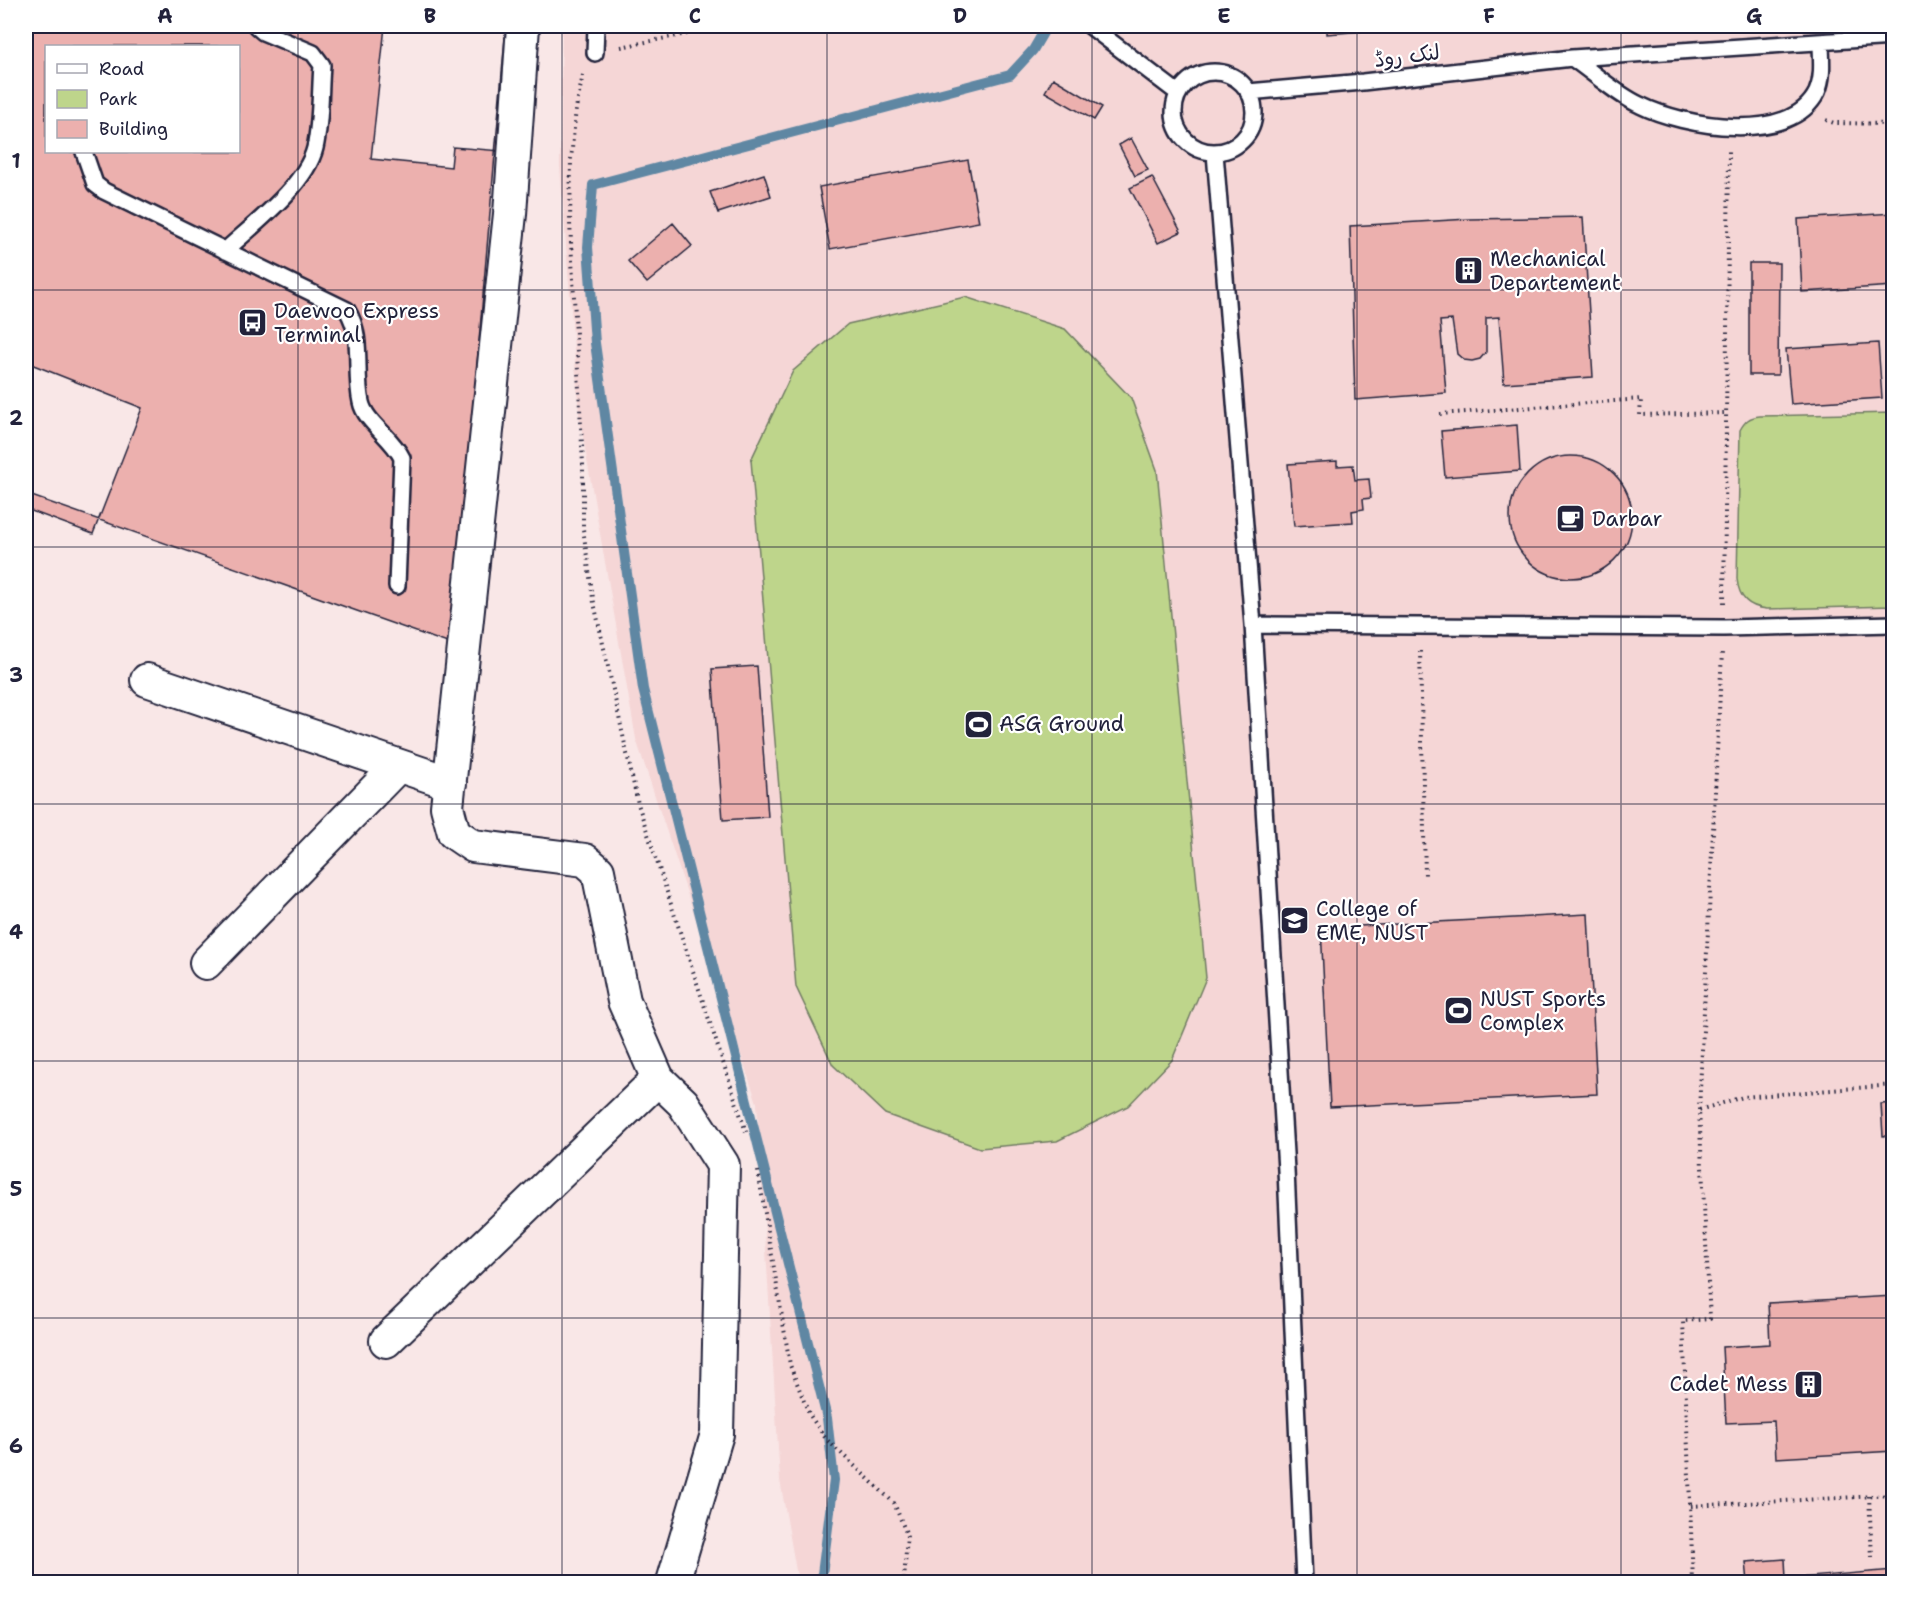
<svg xmlns="http://www.w3.org/2000/svg" width="1919" height="1608" viewBox="0 0 1919 1608" font-family="'Shantell Sans','Playpen Sans Arabic',sans-serif">
	<style>
		.built { fill: #f5d6d6 }
		.green { fill: #bed58b; stroke: #707c63; stroke-width: 1.5 }
		.lines { fill: none; stroke-linecap: round; stroke-linejoin: round }
		.stream { stroke: #5f87a3; stroke-width: 10 }
		.building { fill: #ecb0ae; stroke: #22223b; stroke-width: 1.5; fill-rule: evenodd }
		.service-casing { stroke: #22223b; stroke-width: 20 }
		.minor-casing { stroke: #22223b; stroke-width: 36 }
		.path { stroke: #22223b; stroke-width: 4; stroke-dasharray: 1.5 4.5; stroke-linecap: butt }
		.service { stroke: #fff; stroke-width: 15 }
		.minor { stroke: #fff; stroke-width: 32 }
		.grid { fill: none; stroke: #22223b; stroke-width: 1.5; stroke-opacity: 0.55 }
		.labels { text-anchor: middle; dominant-baseline: central; stroke-width: 4.5; stroke-linejoin: round; paint-order: stroke }
		.street-label { font-size: 21px; fill: #22223b; stroke: #fff }
		.poi-label { font-size: 21px; fill: #22223b; stroke: #fff; text-anchor: start }
		.neatline { fill: none; stroke: #22223b; stroke-width: 2 }
		.grid-label { font-size: 20px; text-anchor: middle; font-weight: bold; fill: #22223b }
	</style>
	<rect width="100%" height="100%" fill="#f9e7e7"/>
	<filter id="ink" filterUnits="userSpaceOnUse"><feTurbulence type="fractalNoise" baseFrequency=".0167" numOctaves="2"/><feDisplacementMap in="SourceGraphic" scale="12" xChannelSelector="R" yChannelSelector="G"/><feConvolveMatrix kernelMatrix="1 2 1 2 8 2 1 2 1" color-interpolation-filters="sRGB"/></filter>
	<g filter="url(#ink)">
		<path class="built" d="M562 26H1893V1582H798L780 1480 757 1103 636 739 579 414 560 166Z"/>
		<path class="green" d="M965 297 1065 329 1131 398 1157 470 1206 978 1172 1060 1128 1106 1057 1141 980 1148 885 1114 833 1065 796 987 751 460 793 371 848 324Z
			M1893 413V606L1767 609C1748 607 1739 598 1737 579L1740 430C1745 421 1749 417 1760 416Z"/>
		<g class="lines">
			<path class="stream" d="M821 1582 834 1480 827 1418 643 689 595 343 588 247 593 185 1010 75 1033 50 1047 26"/>
		</g>
		<path class="building" d="M26 26H506L453 645 26 494ZM46 46H238V152H46Z
			M385 26H514L501 151 453 147 451 167 371 159Z
			M1327 26H1417V27L1327 34Z
			M1053 78 1102 107 1094 120 1045 92Z
			M1131 138 1148 170 1135 176 1119 145Z
			M968 160 979 222 830 249 819 187Z
			M764 174 771 196 718 213 710 192Z
			M1152 177 1181 232 1158 243 1130 188Z
			M1894 213V286L1802 292 1798 219Z
			M1583 217 1593 377 1504 383 1499 317 1486 318V352L1480 359 1472 361 1464 360 1457 354 1452 320 1440 321 1446 393 1355 400 1350 226 1469 219Z
			M673 223 692 246 647 283 628 261Z
			M1749 263H1779L1778 375H1749Z
			M1878 343 1882 398 1791 404 1786 349Z
			M26 362 142 408 93 534 26 509Z
			M1517 425 1520 471 1445 477 1441 431Z
			M1510 517a61 61 0 1 1 122 0a61 61 0 1 1-122 0Z
			M1337 461V466L1353 465 1355 480 1369 479 1371 498 1363 499 1364 509 1352 511 1353 522 1294 526 1288 464Z
			M757 666 768 817 723 820 712 669Z
			M1588 914 1597 1094 1330 1107 1321 928Z
			M1894 1103V1148L1892 1135 1883 1136 1881 1104Z
			M1894 1296V1451L1776 1458 1774 1421 1726 1423 1722 1347 1770 1344 1768 1303Z
			M1785 1559 1786 1579 1894 1570V1582H1748L1746 1562Z"/>
		<g class="lines">
			<defs>
				<path id="service" d="M1090 26 1178 93
					M595 53 596 26
					M1572 58C1594 73 1616 94 1640 105 1682 126 1791 146 1817 92 1824 76 1821 58 1821 42
					M1174 112a40 40 0 1 1 80 0a40 40 0 1 1-80 0Z
					M1248 92 1363 82 1572 58 1894 37
					M84 152 95 184 104 191 347 310C364 337 354 372 361 402 365 422 392 437 402 458L397 586
					M1215 153 1253 625 1286 1170 1304 1582
					M225 251C253 225 306 185 315 148 321 122 320 92 322 65L313 53 263 32 256 26
					M1253 625 1724 628 1894 624"/>
				<path id="minor" d="M523 26 510 214 447 807 454 833 473 846 585 860 598 871 624 1001 658 1079 683 1103 723 1165 717 1434 673 1582
					M147 680 450 783
					M206 963 398 766
					M386 1341 658 1079"/>
			</defs>
			<use href="#service" class="service-casing"/>
			<use href="#minor" class="minor-casing"/>
			<path class="path" d="M621 47 727 26
				M583 75 576 108 571 159 570 223 583 464V529L593 598 638 804 747 1135
				M1826 120 1834 123 1894 124
				M1440 414 1641 399 1640 415 1725 413
				M1724 603 1729 151
				M1420 651 1425 876
				M1699 1110 1722 652
				M758 1171 790 1365 809 1414 826 1439 894 1503 907 1535 904 1582
				M1869 1496 1872 1557
				M1691 1506 1894 1495
				M1693 1582 1683 1321 1710 1319 1699 1110 1743 1097 1894 1085"/>
			<use href="#service" class="service"/>
			<use href="#minor" class="minor"/>
		</g>
	</g>
	<path class="grid" d="M298 26V1582M562 26V1582M827 26V1582M1092 26V1582M1357 26V1582M1621 26V1582M26 290H1894M26 547H1894M26 804H1894M26 1061H1894M26 1318H1894"/>
	<defs>
		<symbol id="building-square" viewBox="-11 -11 22 22"><rect x="-9" y="-9" width="18" height="18" rx="4" fill="#22223b" stroke="#fff"/><path d="M-4-6H4V6H1V3H-1V6H-4ZM-2.5-4.3h1.7v1.8h-1.7ZM.8-4.3h1.7v1.8H.8ZM-2.5-1h1.7V.8h-1.7ZM.8-1h1.7V.8H.8Z" fill="#fff"/></symbol>
		<symbol id="bus-square" viewBox="-11 -11 22 22"><rect x="-9" y="-9" width="18" height="18" rx="4" fill="#22223b" stroke="#fff"/><path d="M-5-6H5V4H4V6H2V4H-2V6H-4V4H-5ZM-3.5-4V0h7V-4ZM-3.5 1.2v1.5H-2V1.2ZM2 1.2v1.5H3.5V1.2Z" fill="#fff"/></symbol>
		<symbol id="cafe-square" viewBox="-11 -11 22 22"><rect x="-9" y="-9" width="18" height="18" rx="4" fill="#22223b" stroke="#fff"/><path d="M-5.5-4.5H6V0H3Q3 3.5 0 3.5H-2.5Q-5.5 3.5-5.5 0ZM3-3.2v2h1.7v-2ZM-6 4.5H4V6H-6Z" fill="#fff"/></symbol>
		<symbol id="stadium-square" viewBox="-11 -11 22 22"><rect x="-9" y="-9" width="18" height="18" rx="4" fill="#22223b" stroke="#fff"/><path d="M0-5a6.5 5 0 1 0 0 10a6.5 5 0 1 0 0-10ZM-3.5-1.8h7v3.6h-7Z" fill="#fff"/></symbol>
		<symbol id="university-square" viewBox="-11 -11 22 22"><rect x="-9" y="-9" width="18" height="18" rx="4" fill="#22223b" stroke="#fff"/><path d="M0-5L7-2L0 1L-7-2ZM-4 1L0 2.5L4 1V4Q0 6-4 4Z" fill="#fff"/></symbol>
	</defs>
	<g fill-rule="evenodd">
		<use href="#building-square" x="1452" y="254" width="33" height="33"/>
		<use href="#bus-square" x="236" y="306" width="33" height="33"/>
		<use href="#cafe-square" x="1554" y="502" width="33" height="33"/>
		<use href="#stadium-square" x="962" y="708" width="33" height="33"/>
		<use href="#university-square" x="1278" y="904" width="33" height="33"/>
		<use href="#stadium-square" x="1442" y="994" width="33" height="33"/>
		<use href="#building-square" x="1792" y="1368" width="33" height="33"/>
	</g>
	<g class="labels">
		<g class="street-label">
			<text transform="translate(1407 56) rotate(-7)">لنک روڈ</text>
		</g>
		<g class="poi-label">
			<text x="1490" y="259">Mechanical<tspan x="1490" dy="24">Departement</tspan></text>
			<text x="274" y="311">Daewoo Express<tspan x="274" dy="24">Terminal</tspan></text>
			<text x="1592" y="519">Darbar</text>
			<text x="999" y="724">ASG Ground</text>
			<text x="1316" y="909">College of<tspan x="1316" dy="24">EME, NUST</tspan></text>
			<text x="1480" y="999">NUST Sports<tspan x="1480" dy="24">Complex</tspan></text>
			<text x="1788" y="1384" text-anchor="end">Cadet Mess</text>
		</g>
	</g>
	<rect width="1919" height="1608" fill="none" stroke="#fff" stroke-width="66"/>
	<rect x="45" y="45" width="195" height="108" fill="#ffffff" stroke="#a7a7b1" stroke-width="1.5"/>
	<rect x="57" y="64" width="30" height="9" fill="#ffffff" stroke="#a7a7b1" stroke-width="1.5"/>
	<text x="99" y="75" font-size="18" fill="#22223b">Road</text>
	<rect x="57" y="90" width="30" height="18" fill="#bed58b" stroke="#a7a7b1" stroke-width="1.5"/>
	<text x="99" y="105" font-size="18" fill="#22223b">Park</text>
	<rect x="57" y="120" width="30" height="18" fill="#ecb0ae" stroke="#a7a7b1" stroke-width="1.5"/>
	<text x="99" y="135" font-size="18" fill="#22223b">Building</text>
	<rect x="33" y="33" width="1853" height="1542" class="neatline"/>
	<g class="grid-label">
		<text x="165" y="23">A</text>
		<text x="430" y="23">B</text>
		<text x="695" y="23">C</text>
		<text x="960" y="23">D</text>
		<text x="1224" y="23">E</text>
		<text x="1489" y="23">F</text>
		<text x="1754" y="23">G</text>
		<text x="16" y="168">1</text>
		<text x="16" y="425">2</text>
		<text x="16" y="682">3</text>
		<text x="16" y="939">4</text>
		<text x="16" y="1196">5</text>
		<text x="16" y="1453">6</text>
	</g>
</svg>
